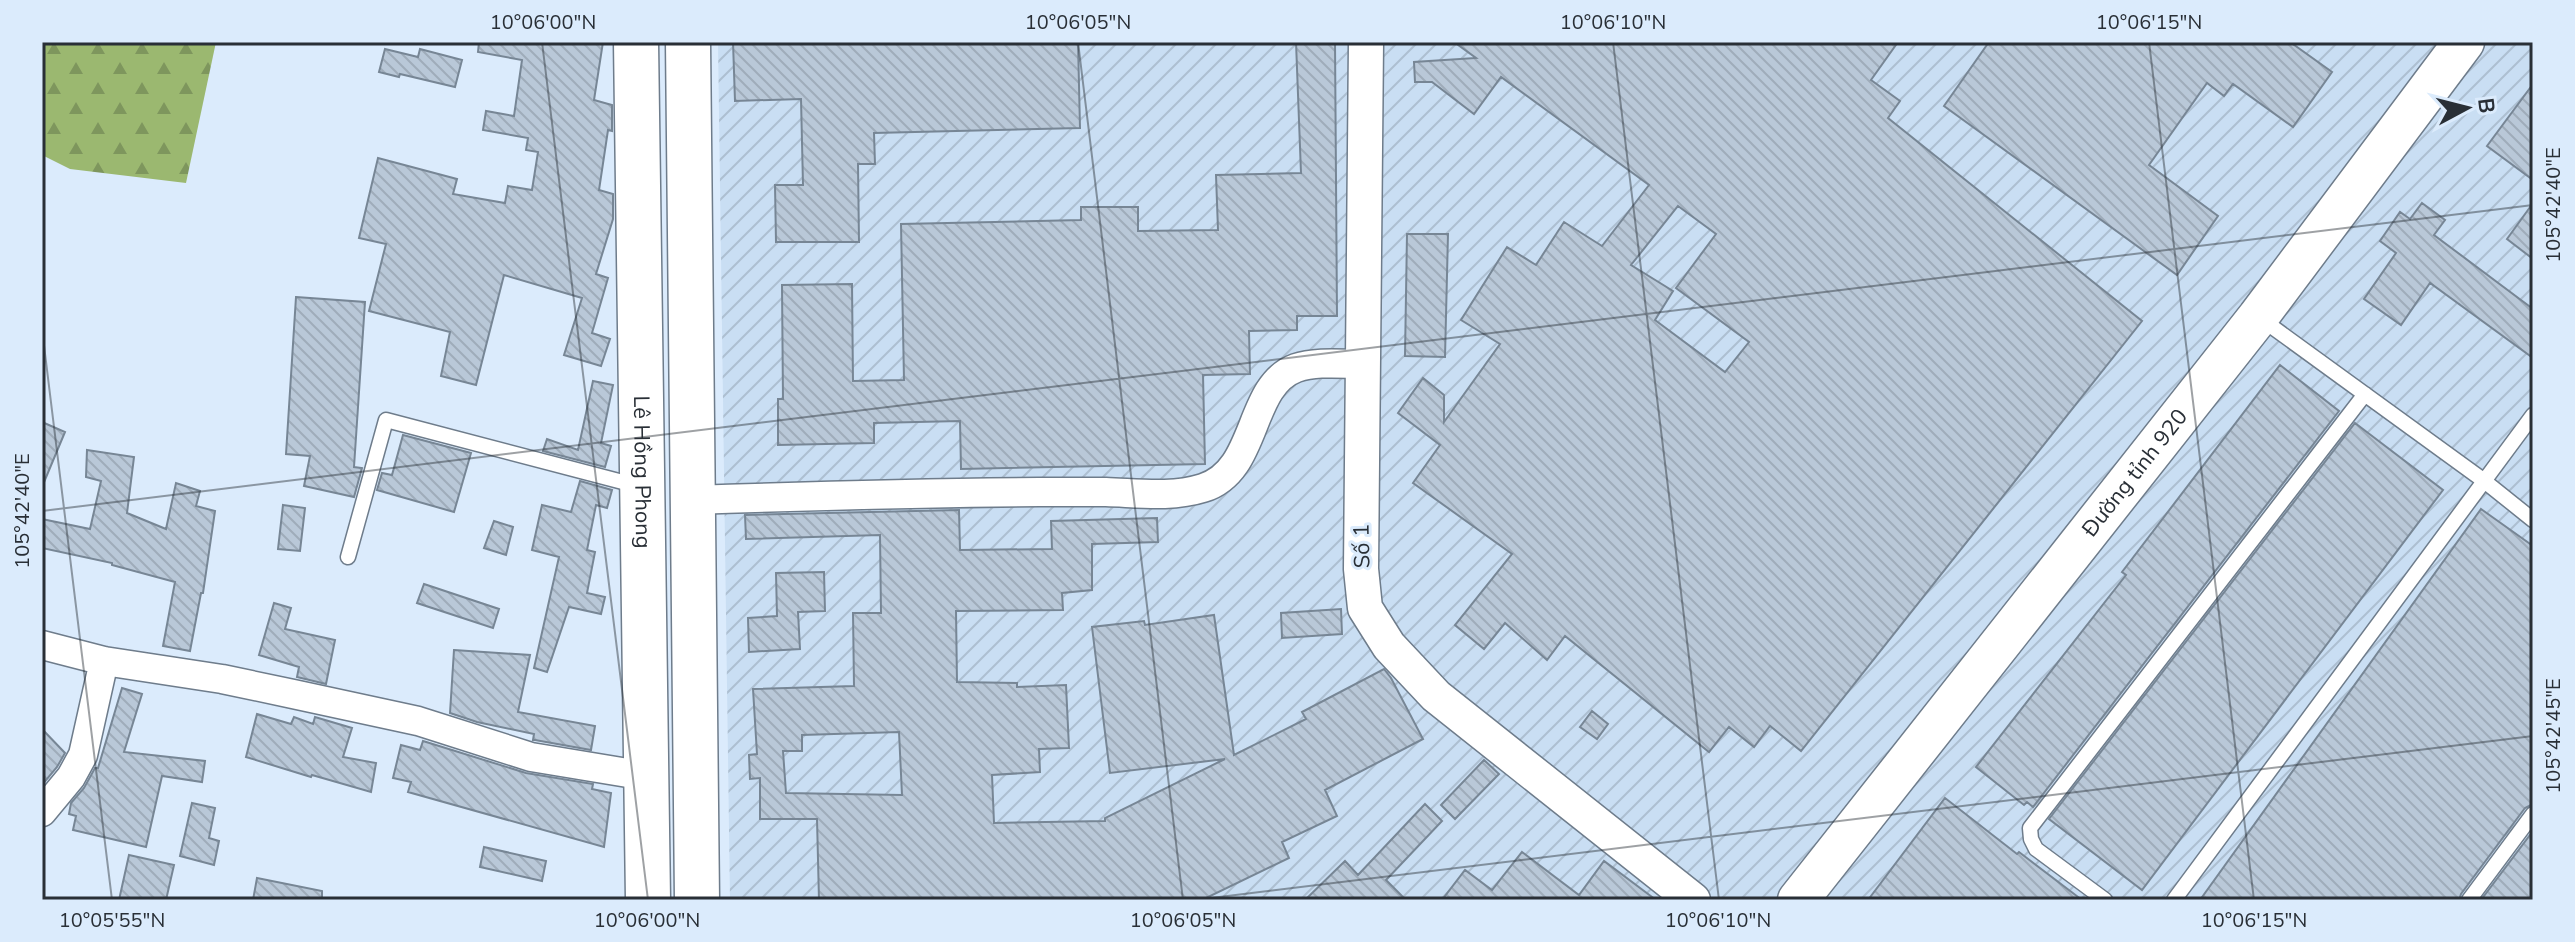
<svg xmlns="http://www.w3.org/2000/svg" width="2575" height="942" viewBox="0 0 2575 942" font-family="'Nunito Sans',sans-serif">
	<style>
		.industrial { fill: url(#industrial-furrows) }
		.forest { fill: url(#forest-firs) }
		.building { fill: url(#building-back-hatch); stroke: #778695; stroke-width: 2; fill-rule: evenodd }
		.lines { fill: none; stroke-linecap: round; stroke-linejoin: round }
		.service-casing { stroke: #6e7c8b; stroke-width: 17 }
		.minor-casing { stroke: #6e7c8b; stroke-width: 31 }
		.tertiary-casing { stroke: #6e7c8b; stroke-width: 37 }
		.secondary-casing { stroke: #6e7c8b; stroke-width: 43 }
		.trunk-casing { stroke: #6e7c8b; stroke-width: 47 }
		.service { stroke: #fff; stroke-width: 14 }
		.minor { stroke: #fff; stroke-width: 28 }
		.tertiary { stroke: #fff; stroke-width: 34 }
		.secondary { stroke: #fff; stroke-width: 40 }
		.trunk { stroke: #fff; stroke-width: 44 }
		.ticks { fill: none; stroke: #292f36; stroke-width: 2; stroke-opacity: 0.45 }
		.labels { text-anchor: middle; dominant-baseline: central; stroke-width: 6; stroke-linejoin: round; paint-order: stroke }
		.street-label { font-size: 22px; fill: #292f36; stroke: #dbebfc }
		.neatline { fill: none; stroke: #292f36; stroke-width: 3 }
		.ticks-label { font-size: 20px; text-anchor: middle; fill: #292f36 }
	</style>
	<defs>
		<pattern id="industrial-furrows" width="10" height="10" patternUnits="userSpaceOnUse" patternTransform="scale(2)"><rect width="10" height="10" fill="#c9def3"/><path d="M-1 1l2-2M0 10L10 0M9 11l2-2" fill="none" stroke="#adbfd1"/></pattern>
		<pattern id="forest-firs" width="22" height="20" patternUnits="userSpaceOnUse" patternTransform="scale(2)"><rect width="22" height="20" fill="#9bb870"/><path d="M5 1l3.5 6h-7zM16 11l3.5 6h-7z" fill="#7e965d"/></pattern>
		<pattern id="building-back-hatch" width="6" height="6" patternUnits="userSpaceOnUse" patternTransform="scale(2)"><rect width="6" height="6" fill="#b9c8d8"/><path d="M-1 5l2 2M0 0l6 6M5-1l2 2" fill="none" stroke="#9facba"/></pattern>
	</defs>
	<rect width="100%" height="100%" fill="#dbebfc"/>
	<path class="industrial" d="M718 42H2533V900H730Z"/>
	<path class="forest" d="M42 42H216L186 183 70 169 42 155Z"/>
	<path class="building" d="M479 42H603L594 100 612 105V131L608 130 599 190 613 194V219L596 274 608 278 592 333 610 339 601 366 564 355 582 298 504 275 476 385 441 376 450 332 369 311 386 244 359 238 378 158 457 179 453 194 505 203 508 186 532 190 538 152 526 150 528 138 483 130 486 111 514 116 522 60 478 52Z
		M733 42H1078L1080 128 874 133 875 164H858L859 242H776L775 185H803L801 99 735 101Z
		M1296 42H1335L1337 316H1297V330L1249 331 1250 374 1203 375 1205 464 961 469 960 421 874 423V443L778 445V399H783L782 285 852 284 853 381 904 380 901 224 1081 220V207H1138V231L1218 230 1216 175 1301 173Z
		M1454 42H1898L1871 80 1900 101 1888 118 2142 321 1801 751 1770 726 1754 747 1729 727 1709 752 1565 636 1547 660 1505 623 1484 649 1455 625 1512 554 1413 483 1440 445 1398 413 1423 378 1444 395V422L1500 344 1461 320 1507 247 1536 265 1564 222 1602 246 1649 185 1501 77 1474 114 1432 82H1415L1414 62 1476 58ZM1678 206 1716 234 1676 288 1749 342 1725 372 1655 320 1673 291 1631 265Z
		M1989 42H2290L2332 72 2293 127 2233 84 2224 96 2207 83 2149 165 2218 216 2177 275 1944 106Z
		M385 49 418 57 420 49 462 60 455 87 400 74 399 77 379 72Z
		M2533 84V180L2487 146Z
		M2422 203 2445 220 2434 235 2533 309V358L2430 283 2401 325 2364 299 2396 253 2380 241 2400 212 2410 219Z
		M2533 203V259L2507 239Z
		M1407 234H1448L1445 357 1405 356Z
		M296 297 365 302 354 467 362 468 354 497 304 486 310 456 286 454Z
		M2280 365 2339 411 2033 807 2027 802 2024 805 1976 767 2126 575 2122 572Z
		M593 381 613 385 601 443 611 446 605 467 543 451 547 439 578 450Z
		M42 422 65 432 42 487Z
		M2355 423 2443 490 2142 890 2049 819Z
		M403 435 471 453 454 512 377 490 382 473 392 475Z
		M87 450 134 457 127 513 166 529 176 483 200 491 196 506 215 511 203 593H201L190 651 163 646 175 582 112 565V563L42 548V519L90 529 101 481 86 477Z
		M580 481 612 490 607 508 596 505 587 550 595 552 587 593 605 597 601 614 569 607 547 672 534 668 559 557 532 550 542 505 571 512Z
		M283 505 305 508 300 551 278 549Z
		M2481 509 2533 546V804L2525 808 2461 894 2459 900H2200Z
		M959 510 960 550 1052 549 1051 521 1157 518 1158 542 1092 544V590L1062 593 1063 610 956 611 957 682 1017 683V687L1066 685 1069 748 1039 749 1040 772 992 775 994 823 1105 821V818L1225 759 1110 773 1092 627 1144 621 1145 625 1214 615 1234 755 1306 719 1302 712 1384 669 1391 678 1423 739 1325 790 1337 816 1282 842 1289 858 1202 900H819L817 819H760V778L750 779 749 755 757 754 753 689 854 686 853 613H881L880 535 746 539 745 515ZM899 732 902 795 786 793 783 751H802V735Z
		M494 521 513 527 506 555 484 548Z
		M824 572 825 611 798 612 800 649 749 652 748 618 777 616 776 573Z
		M424 584 499 609 493 628 417 603Z
		M274 603 291 608 285 629 335 640 326 684 297 677 299 667 259 655Z
		M1341 609 1342 634 1282 638 1281 613Z
		M454 650 530 655 518 712 595 726 591 750 535 740H533L534 734 477 722 450 713Z
		M122 688 142 694 124 752 205 761 202 782 162 776 146 847 73 830 76 816 69 814 71 803 84 788 95 768H98Z
		M1592 711 1608 724 1597 739 1580 727Z
		M257 714 291 724 294 717 313 724 315 717 352 728 343 757 376 763 371 792 312 775 311 777 246 757Z
		M42 729 65 753 57 767 42 785Z
		M423 741 526 773 593 784 592 789 611 793 604 847 408 792 411 782 393 778 401 745 420 750Z
		M1484 760 1499 774 1455 819 1441 805Z
		M1945 798 2017 854 2019 852 2082 900H1868Z
		M192 803 215 808 209 838 219 841 214 865 180 856Z
		M1425 804 1442 821 1386 880 1406 900H1305L1345 861 1358 875Z
		M2533 831V900H2481Z
		M484 847 546 861 542 881 480 867Z
		M1522 852 1579 895 1604 861 1656 900H1442L1465 870 1492 890Z
		M129 855 174 865 166 900H119Z
		M257 878 322 891V900H253Z"/>
	<g class="lines">
		<defs>
			<path id="service" d="M2260 318 2483 480 2533 520
				M348 557 386 420 638 486
				M2105 900 2036 849 2031 839 2030 828 2365 394
				M2174 900 2533 415
				M2469 900 2533 814"/>
			<path id="minor" d="M693 500C808 496 923 493 1039 492 1061 492 1084 492 1106 492 1138 493 1171 498 1203 488 1259 471 1247 386 1296 368 1316 361 1342 364 1363 364
				M42 645 104 661 222 679 293 694 418 721 531 757 646 776
				M42 812 71 777 83 755 104 661"/>
			<path id="tertiary" d="M1366 42 1361 569 1365 608 1389 646 1436 696 1693 900"/>
			<g id="secondary">
				<path id="s1" d="M1798 900 2258 317 2464 42"/>
			</g>
			<g id="trunk">
				<path id="s2" d="M636 42 648 900"/>
				<path d="M688 42 697 900"/>
			</g>
		</defs>
		<use href="#service" class="service-casing"/>
		<use href="#minor" class="minor-casing"/>
		<use href="#tertiary" class="tertiary-casing"/>
		<use href="#secondary" class="secondary-casing"/>
		<use href="#trunk" class="trunk-casing"/>
		<use href="#service" class="service"/>
		<use href="#minor" class="minor"/>
		<use href="#tertiary" class="tertiary"/>
		<use href="#secondary" class="secondary"/>
		<use href="#trunk" class="trunk"/>
	</g>
	<path class="ticks" d="M542 42 648 900M1078 42 1183 900M1613 42 1719 900M2149 42 2254 900M42 329 112 900M42 511 2533 205M1195 900 2533 736"/>
	<g class="labels">
		<g class="street-label">
			<text stroke="none"><textPath href="#s2" startOffset="430">Lê Hồng Phong</textPath></text>
			<text stroke="none"><textPath href="#s1" startOffset="544">Đường tỉnh 920</textPath></text>
			<text transform="translate(1362 546) rotate(-91)">Số 1</text>
		</g>
	</g>
	<rect width="2575" height="942" fill="none" stroke="#dbebfc" stroke-width="88"/>
	<g transform="translate(2467 108) rotate(83)" stroke="#dbebfc" stroke-width="6" paint-order="stroke">
	<path d="M0-6L14 30L0 20L-14 30Z" fill="#292f36"/>
	<text y="-12" font-size="22" font-weight="bold" text-anchor="middle" fill="#292f36">B</text>
	</g>
	<rect x="44" y="44" width="2487" height="854" class="neatline"/>
	<g class="ticks-label">
		<text x="543" y="29">10°06'00"N</text>
		<text x="1078" y="29">10°06'05"N</text>
		<text x="1613" y="29">10°06'10"N</text>
		<text x="2149" y="29">10°06'15"N</text>
		<text transform="translate(2553 205) rotate(-90)" y="7">105°42'40"E</text>
		<text transform="translate(22 511) rotate(-90)" y="7">105°42'40"E</text>
		<text transform="translate(2553 736) rotate(-90)" y="7">105°42'45"E</text>
		<text x="112" y="927">10°05'55"N</text>
		<text x="647" y="927">10°06'00"N</text>
		<text x="1183" y="927">10°06'05"N</text>
		<text x="1718" y="927">10°06'10"N</text>
		<text x="2254" y="927">10°06'15"N</text>
	</g>
</svg>
